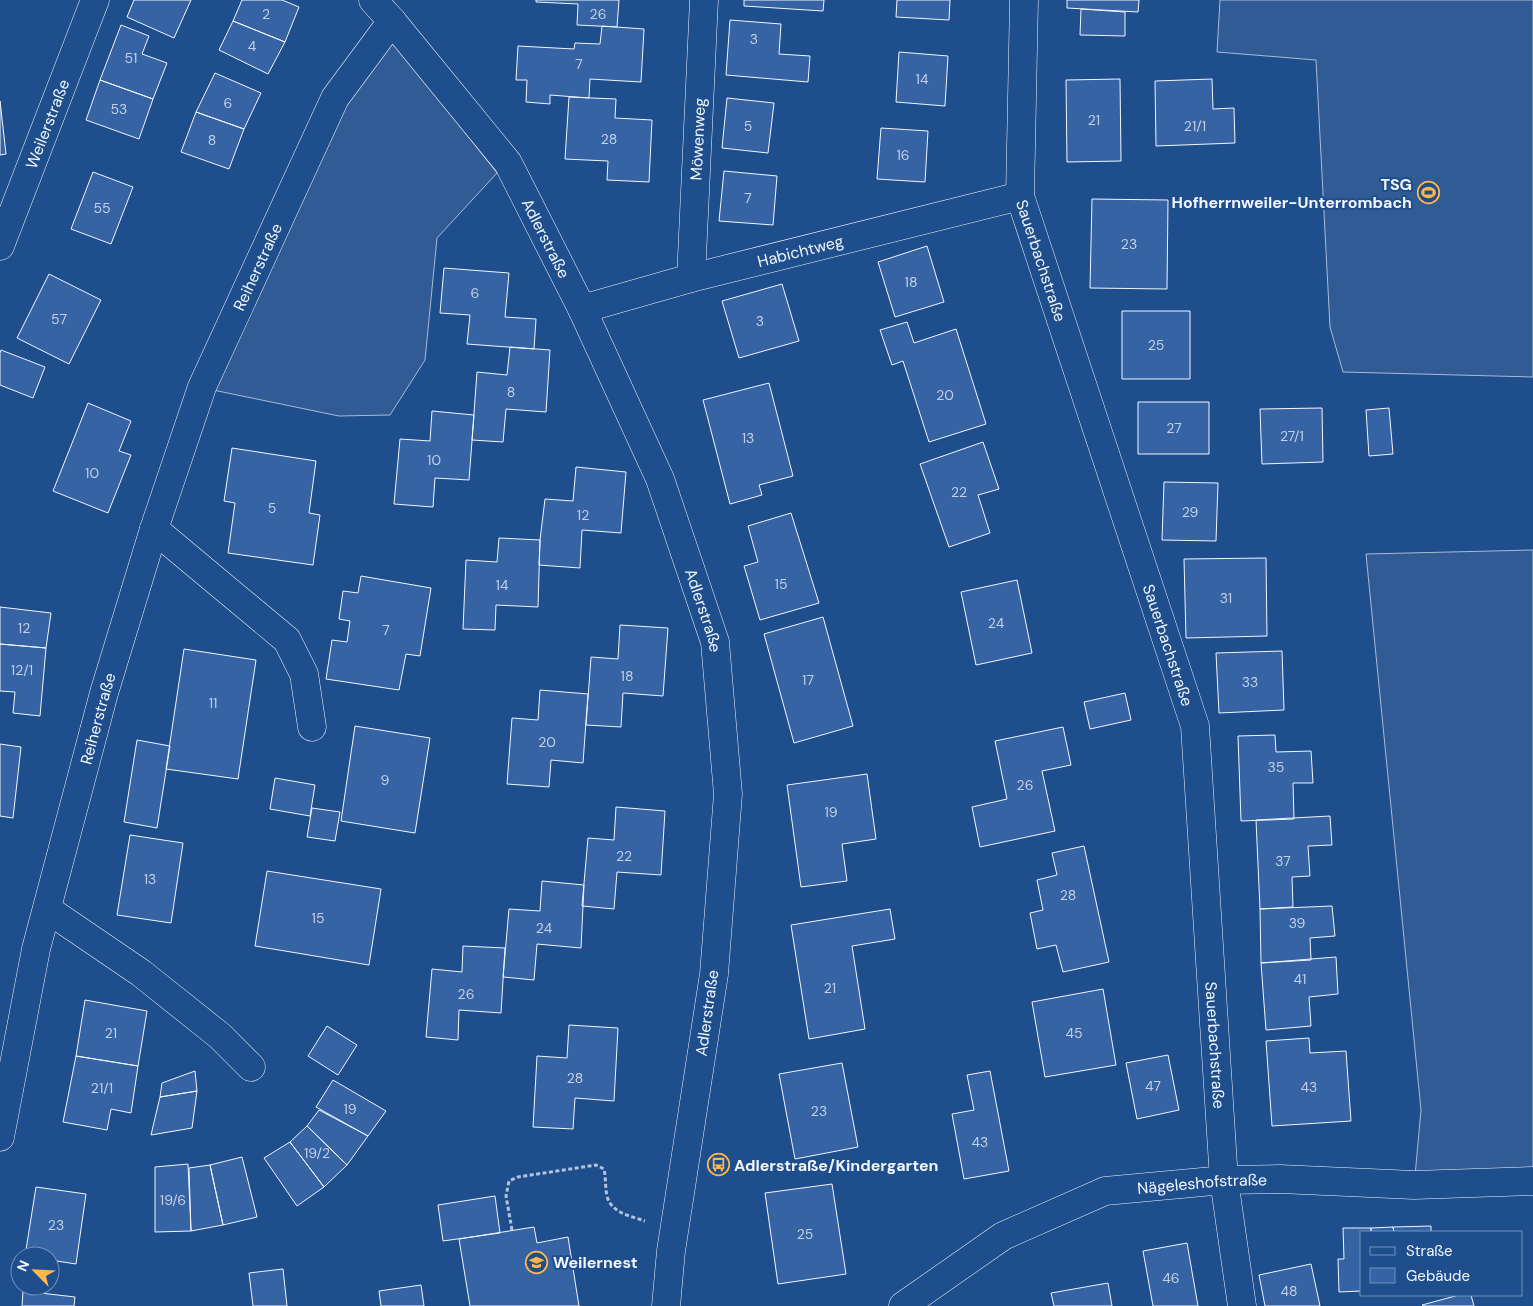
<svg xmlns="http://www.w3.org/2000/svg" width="1533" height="1306" viewBox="0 0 1533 1306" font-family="'DM Sans',sans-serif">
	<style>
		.built { fill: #305b95; stroke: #a8bbd7 }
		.building { fill: #3563a3; stroke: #f2f6ff }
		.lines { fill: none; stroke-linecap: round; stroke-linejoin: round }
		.minor-casing { stroke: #f2f6ff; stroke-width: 29 }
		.path { stroke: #b3c4dc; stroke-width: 3; stroke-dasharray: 4 2.5; stroke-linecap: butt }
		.minor { stroke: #1f4e8c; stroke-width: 28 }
		.labels { text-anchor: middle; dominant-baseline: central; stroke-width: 4; stroke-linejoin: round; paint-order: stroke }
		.number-label { font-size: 14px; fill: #c3d1e8 }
		.street-label { font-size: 16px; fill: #f2f6ff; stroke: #1f4e8c }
		.poi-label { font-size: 16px; font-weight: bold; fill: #f2f6ff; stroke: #1f4e8c; text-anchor: start }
	</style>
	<rect width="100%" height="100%" fill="#1f4e8c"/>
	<path class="built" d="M1220 0H1533V377L1343 372 1330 327 1316 60 1217 52Z
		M392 40 497 173 437 238 425 360 390 415 339 416 213 390 345 100Z
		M1533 550V1172L1415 1176 1421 1110 1366 554Z"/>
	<path class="building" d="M134 0H191L174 38 127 17Z
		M242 0H282L299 7 285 42 233 21Z
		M536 0H619L617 27 577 25 578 4 536 2Z
		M744 0H824L823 11 744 6Z
		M897 0H950L949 20 896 17Z
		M1067 0H1139L1138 12 1067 8Z
		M1081 9 1125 12V36L1080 35Z
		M730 20 781 24 779 54 810 56 808 82 726 75Z
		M233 21 285 42 268 74 219 50Z
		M121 25 149 36 142 54 167 63 153 99 100 80Z
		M602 26 644 29 641 82 590 79 589 98 550 95V104L526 102 527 80H516L518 46 574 49 575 43 600 44Z
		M899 52 948 56 945 106 896 102Z
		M215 73 261 93 244 129 196 112Z
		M1120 79 1121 161 1067 162 1066 80Z
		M1212 79 1213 109 1234 108 1235 143 1156 146 1155 81Z
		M100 80 153 99 139 139 86 120Z
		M569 97 616 99 615 118 652 120 649 182 607 180 608 161 565 159Z
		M727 98 774 103 768 153 722 148Z
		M0 101 6 154 0 155Z
		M196 112 244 129 229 169 181 152Z
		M881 128 928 131 925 182 877 179Z
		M724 171 777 176 773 225 719 221Z
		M93 172 133 187 111 244 71 229Z
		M1092 199 1168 200 1167 289 1090 288Z
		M927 246 944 302 895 317 878 262Z
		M444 268 509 273 505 317 536 319 534 349 467 344 470 315 440 313Z
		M49 274 101 300 69 364 17 338Z
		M782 284 799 341 739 358 722 301Z
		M1122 311H1190V379H1122Z
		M907 322 914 343 956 329 986 424 929 442 903 361 892 365 880 330Z
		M510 347 550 350 546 412 506 409 503 442 472 440 477 372 507 375Z
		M1 350 45 367 33 398 0 385V353Z
		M769 383 793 476 759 485 762 495 730 504 703 400Z
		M1138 402H1209V454H1138Z
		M88 403 131 421 119 451 131 455 108 513 53 491Z
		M1322 408 1323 462 1262 464 1260 409Z
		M1389 408 1393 454 1369 456 1366 410Z
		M432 411 474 415 469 480 435 478 433 507 394 504 400 439 430 441Z
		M983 442 999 489 978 495 990 533 949 547 920 464Z
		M232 448 316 461 309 513 320 515 313 565 228 553 235 503 224 501Z
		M576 467 626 472 621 533 582 530 580 568 539 565 540 540 545 499 573 501Z
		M1164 482 1218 483 1216 541 1162 540Z
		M791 513 819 603 760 620 744 566 758 562 748 526Z
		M499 538 540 540 538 607 496 605 495 630 463 629 466 560 497 562Z
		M1266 558 1267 636 1186 638 1184 559Z
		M361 576 431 588 420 656 406 654 399 690 326 679 332 640 347 642 350 621 339 619 343 591 358 593Z
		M1017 580 1032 653 976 665 961 592Z
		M0 607 51 613 46 648 0 644Z
		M823 617 853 726 794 743 764 634Z
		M620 625 668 628 663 696 623 693 621 727 586 725 591 657 618 659Z
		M0 644 46 648 40 716 13 713 15 692 0 691Z
		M184 649 256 660 238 779 166 769Z
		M1282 651 1284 710 1219 713 1216 653Z
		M540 690 588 694 583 763 551 760 549 787 507 784 512 718 538 720Z
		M1125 693 1131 720 1090 729 1084 702Z
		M355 726 430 738 415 833 341 821Z
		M1063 727 1071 765 1042 771 1055 831 980 847 972 807 1007 799 995 741Z
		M1275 735 1276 752 1311 751 1313 783H1293L1294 819 1241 821 1238 736Z
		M137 740 170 746 157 828 124 822Z
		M0 744 21 747 13 818 0 816Z
		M867 774 876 839 842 844 847 881 801 887 787 785Z
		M275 778 315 785 310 816 270 809Z
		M616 807 665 811 661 875 617 872 614 909 582 906 588 838 614 840Z
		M312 808 340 812 335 841 307 837Z
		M1330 816 1332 845 1308 846 1310 876 1292 877 1293 907 1260 909 1256 820Z
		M130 835 183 843 171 923 117 915Z
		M1084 846 1109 962 1063 972 1056 945 1037 949 1030 913 1043 910 1037 880 1057 875 1052 853Z
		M267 871 381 889 369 965 255 946Z
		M542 881 584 885 581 948 537 944 534 980 503 977 509 909 540 911Z
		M1332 906 1335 936 1310 938 1311 960 1261 963 1260 909Z
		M890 909 895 939 852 946 865 1029 809 1039 791 925Z
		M463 946 505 948 501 1013 459 1010 458 1040 426 1037 432 969 462 972Z
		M1336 957 1338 994 1309 997 1311 1026 1266 1030 1261 963Z
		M1103 989 1116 1065 1045 1077 1032 1002Z
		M85 1000 147 1011 138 1066 76 1056Z
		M569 1025 618 1028 614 1101 575 1098 573 1129 533 1127 537 1056 567 1058Z
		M327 1026 357 1045 338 1075 308 1056Z
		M1309 1038 1310 1053 1346 1051 1351 1121 1272 1126 1266 1041Z
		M1168 1055 1179 1110 1137 1119 1126 1063Z
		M76 1056 138 1066 131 1113 111 1109 107 1130 63 1122Z
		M842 1063 858 1147 795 1159 779 1074Z
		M195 1071 197 1091 160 1097 162 1083Z
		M990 1071 1009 1171 964 1179 952 1114 974 1110 967 1075Z
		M333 1080 386 1111 368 1136 316 1107Z
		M197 1091 192 1128 151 1135 160 1097Z
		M319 1110 368 1136 347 1165 307 1126Z
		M307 1126 347 1165 324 1187 290 1142Z
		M290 1142 324 1187 297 1206 264 1158Z
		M242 1157 257 1217 223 1225 210 1165Z
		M188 1164 191 1231 155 1232V1167Z
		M210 1165 223 1225 191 1231 189 1168Z
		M832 1184 846 1274 778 1284 765 1193Z
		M36 1187 86 1194 76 1264 50 1260V1256H25Z
		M495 1196 500 1233 443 1241 438 1205Z
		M1431 1226V1232H1394L1393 1227Z
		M534 1227 537 1243 568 1237 579 1306H470L459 1239Z
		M1393 1227 1394 1232H1371V1228Z
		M1343 1228H1371V1232H1362V1291L1339 1292 1338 1259H1344Z
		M1187 1243 1198 1306H1153L1143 1251Z
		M1311 1264 1320 1306H1265L1259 1275Z
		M283 1269 287 1306H253L249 1273Z
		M1108 1283 1112 1306H1054L1051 1293Z
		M421 1285 424 1306H381L379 1291Z
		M23 1291 75 1297 74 1306H22Z
		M1459 1295H1471L1474 1306H1423L1422 1305Z"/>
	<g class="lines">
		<defs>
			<g id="minor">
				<path id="s1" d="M373 0 392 21 508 163 582 309 660 479 715 642 728 794 714 974 671 1251 666 1306"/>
				<path id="s2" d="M1024 0 1020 196 1195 726 1224 1180 1242 1306"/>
				<path id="s3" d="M0 246 95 0"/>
				<path id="s4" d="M691 278 704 0"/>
				<path id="s5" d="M582 309 691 278 1020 196"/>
				<path d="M154 529 287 640 304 674 312 727"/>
				<path d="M47 909 141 973 220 1036 251 1067"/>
				<path id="s6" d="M0 1137 36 949 104 693 154 529 202 387 335 98 392 21"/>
				<path id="s7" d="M903 1306 1003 1236 1105 1191 1224 1180 1280 1179 1414 1185 1533 1181"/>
			</g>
		</defs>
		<use href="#minor" class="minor-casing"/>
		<path class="path" d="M512 1230 506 1196 509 1181 518 1177 596 1165 604 1169C606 1178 605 1187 607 1196 611 1213 631 1216 645 1221"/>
		<use href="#minor" class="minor"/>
	</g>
	<defs>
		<symbol id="stadium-ring" viewBox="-11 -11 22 22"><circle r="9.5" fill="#1f4e8c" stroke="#ffb74d" stroke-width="1.5"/><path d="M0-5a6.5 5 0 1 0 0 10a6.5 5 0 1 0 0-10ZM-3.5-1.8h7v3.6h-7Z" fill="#ffb74d"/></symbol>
		<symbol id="bus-ring" viewBox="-11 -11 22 22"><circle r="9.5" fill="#1f4e8c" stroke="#ffb74d" stroke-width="1.5"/><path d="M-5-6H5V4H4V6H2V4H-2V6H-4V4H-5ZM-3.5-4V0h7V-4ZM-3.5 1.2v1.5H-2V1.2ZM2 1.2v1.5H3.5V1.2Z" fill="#ffb74d"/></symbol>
		<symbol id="school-ring" viewBox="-11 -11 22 22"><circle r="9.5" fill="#1f4e8c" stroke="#ffb74d" stroke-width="1.5"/><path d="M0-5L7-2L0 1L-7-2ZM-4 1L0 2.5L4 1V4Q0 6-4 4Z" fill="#ffb74d"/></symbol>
	</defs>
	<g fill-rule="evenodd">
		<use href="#stadium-ring" x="1416" y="180" width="25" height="25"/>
		<use href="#bus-ring" x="706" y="1152" width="25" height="25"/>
		<use href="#school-ring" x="524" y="1250" width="25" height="25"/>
	</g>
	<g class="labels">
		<g class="number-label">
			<text x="266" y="14">2</text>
			<text x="598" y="14">26</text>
			<text x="754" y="39">3</text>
			<text x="252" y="46">4</text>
			<text x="131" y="58">51</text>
			<text x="579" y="64">7</text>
			<text x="922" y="79">14</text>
			<text x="228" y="103">6</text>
			<text x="119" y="109">53</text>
			<text x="1094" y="120">21</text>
			<text x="748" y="126">5</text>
			<text x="1195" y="126">21/1</text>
			<text x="609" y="139">28</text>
			<text x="212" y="140">8</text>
			<text x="903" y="155">16</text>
			<text x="748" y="198">7</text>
			<text x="102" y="208">55</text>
			<text x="1129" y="244">23</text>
			<text x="911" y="282">18</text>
			<text x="475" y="293">6</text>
			<text x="59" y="319">57</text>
			<text x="760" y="321">3</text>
			<text x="1156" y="345">25</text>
			<text x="511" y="392">8</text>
			<text x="945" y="395">20</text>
			<text x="1174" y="428">27</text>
			<text x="1292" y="436">27/1</text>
			<text x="748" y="438">13</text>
			<text x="434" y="460">10</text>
			<text x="92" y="473">10</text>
			<text x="959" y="492">22</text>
			<text x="272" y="508">5</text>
			<text x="1190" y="512">29</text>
			<text x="583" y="515">12</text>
			<text x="781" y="584">15</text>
			<text x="502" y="585">14</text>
			<text x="1226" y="598">31</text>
			<text x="996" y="623">24</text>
			<text x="24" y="628">12</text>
			<text x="386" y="630">7</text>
			<text x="22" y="670">12/1</text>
			<text x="627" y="676">18</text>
			<text x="808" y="680">17</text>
			<text x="1250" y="682">33</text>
			<text x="213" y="703">11</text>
			<text x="547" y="742">20</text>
			<text x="1276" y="767">35</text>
			<text x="385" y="780">9</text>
			<text x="1025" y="785">26</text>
			<text x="831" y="812">19</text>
			<text x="624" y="856">22</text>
			<text x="1283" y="861">37</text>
			<text x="150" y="879">13</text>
			<text x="1068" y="895">28</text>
			<text x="318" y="918">15</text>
			<text x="1297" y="923">39</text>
			<text x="544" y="928">24</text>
			<text x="1300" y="979">41</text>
			<text x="830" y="988">21</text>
			<text x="466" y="994">26</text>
			<text x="111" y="1033">21</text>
			<text x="1074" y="1033">45</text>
			<text x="575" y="1078">28</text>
			<text x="1153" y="1086">47</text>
			<text x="1309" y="1087">43</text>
			<text x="102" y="1088">21/1</text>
			<text x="350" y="1109">19</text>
			<text x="819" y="1111">23</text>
			<text x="980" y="1142">43</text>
			<text x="317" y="1153">19/2</text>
			<text x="173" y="1200">19/6</text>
			<text x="56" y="1225">23</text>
			<text x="805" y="1234">25</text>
			<text x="1171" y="1278">46</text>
			<text x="1289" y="1291">48</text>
		</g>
		<g class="street-label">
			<text stroke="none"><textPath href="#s3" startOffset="131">Weilerstraße</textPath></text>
			<text stroke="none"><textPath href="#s4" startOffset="139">Möwenweg</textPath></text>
			<text stroke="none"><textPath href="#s1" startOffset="296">Adlerstraße</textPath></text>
			<text stroke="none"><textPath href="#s5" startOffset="226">Habichtweg</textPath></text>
			<text stroke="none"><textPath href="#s2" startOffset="264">Sauerbachstraße</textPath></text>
			<text stroke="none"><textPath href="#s6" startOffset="910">Reiherstraße</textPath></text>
			<text stroke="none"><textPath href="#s1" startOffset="701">Adlerstraße</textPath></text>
			<text stroke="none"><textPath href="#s2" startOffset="669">Sauerbachstraße</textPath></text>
			<text stroke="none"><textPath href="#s6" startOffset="430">Reiherstraße</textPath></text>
			<text transform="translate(707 1013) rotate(-82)">Adlerstraße</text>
			<text stroke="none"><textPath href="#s2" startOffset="1074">Sauerbachstraße</textPath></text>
			<text stroke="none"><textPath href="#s7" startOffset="331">Nägeleshofstraße</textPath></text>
		</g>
		<g class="poi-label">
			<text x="1412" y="184" text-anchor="end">TSG<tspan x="1412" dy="18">Hofherrnweiler-Unterrombach</tspan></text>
			<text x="734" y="1165">Adlerstraße/Kindergarten</text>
			<text x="553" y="1262">Weilernest</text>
		</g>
	</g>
	<rect x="1360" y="1231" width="162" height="65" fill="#1f4e8c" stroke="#7391ba"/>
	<rect x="1370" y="1247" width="25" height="8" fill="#1f4e8c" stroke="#7391ba"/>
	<text x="1406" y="1256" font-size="15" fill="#f2f6ff">Straße</text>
	<rect x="1370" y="1268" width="25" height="15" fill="#3563a3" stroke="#7391ba"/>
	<text x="1406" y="1281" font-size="15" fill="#f2f6ff">Gebäude</text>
	<g transform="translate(35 1271) rotate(294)"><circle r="24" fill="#1f4e8c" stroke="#7391ba"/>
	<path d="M0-4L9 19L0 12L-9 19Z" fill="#ffb74d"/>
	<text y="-8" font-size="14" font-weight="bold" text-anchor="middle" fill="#f2f6ff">N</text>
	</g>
</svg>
